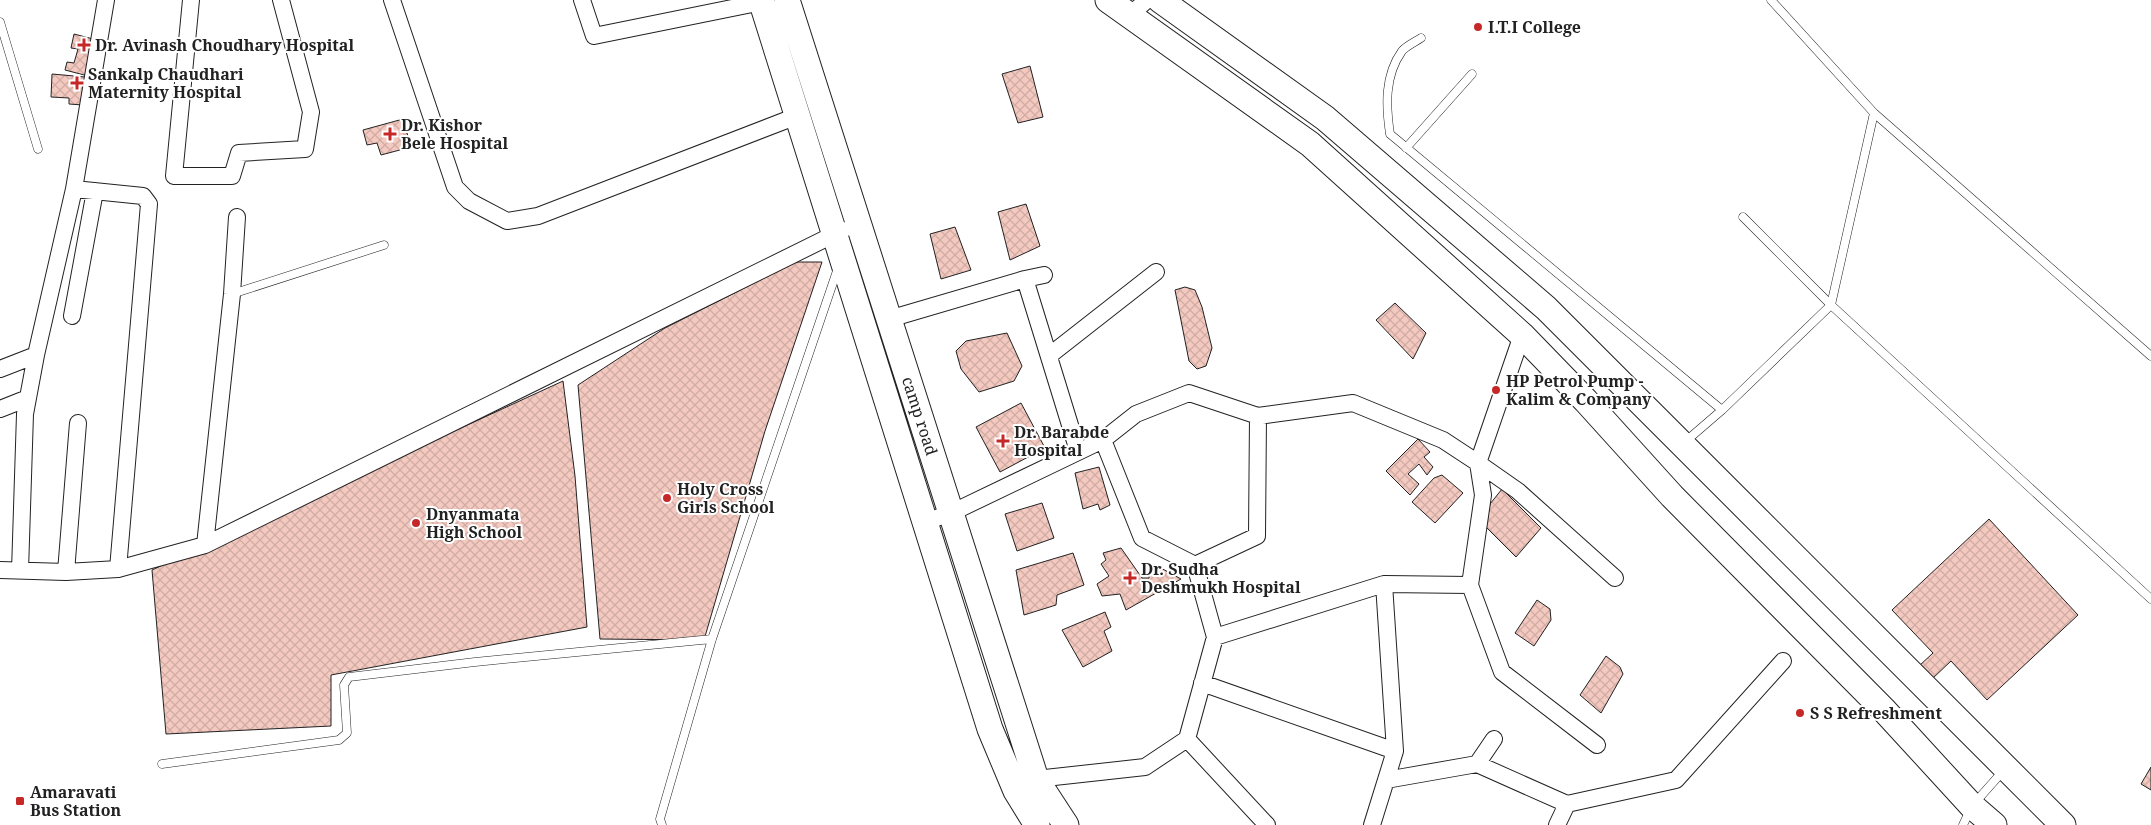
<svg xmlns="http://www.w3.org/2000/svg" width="2151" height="825" viewBox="0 0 2151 825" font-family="'Noto Serif',serif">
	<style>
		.building { fill: url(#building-cross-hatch); stroke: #222 }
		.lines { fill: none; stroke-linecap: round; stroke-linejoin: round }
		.service-casing { stroke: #222; stroke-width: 9 }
		.minor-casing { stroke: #222; stroke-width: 18 }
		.primary-casing { stroke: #222; stroke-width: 27 }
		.service { stroke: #fff; stroke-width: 8 }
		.minor { stroke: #fff; stroke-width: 16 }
		.primary { stroke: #fff; stroke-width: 25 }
		.poi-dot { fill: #c62828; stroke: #fff; stroke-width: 2 }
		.labels { text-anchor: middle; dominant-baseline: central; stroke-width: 4; stroke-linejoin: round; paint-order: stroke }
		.poi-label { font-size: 16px; font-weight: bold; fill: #222; stroke: #fff; text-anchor: start }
		.street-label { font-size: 16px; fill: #222; stroke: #fff }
	</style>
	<defs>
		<pattern id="building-cross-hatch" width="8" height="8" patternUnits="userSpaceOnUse" patternTransform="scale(1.25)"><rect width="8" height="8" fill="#f3c9c0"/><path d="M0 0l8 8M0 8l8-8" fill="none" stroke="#d0aca5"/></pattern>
	</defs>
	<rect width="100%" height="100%" fill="#fff"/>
	<path class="building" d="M74 34 97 40 88 76 65 70 67 62 74 63 78 49 71 48Z
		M1030 66 1043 117 1018 123 1002 74Z
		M52 74 85 77 83 105 69 104V98L51 97Z
		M403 119 411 147 381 155 377 143 367 145 363 130Z
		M1026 204 1040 246 1010 260 998 212Z
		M955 227 971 270 941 279 930 234Z
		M796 262H822L765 431 704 640 600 639 578 385 665 328Z
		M1185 287 1195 290 1202 307 1212 348 1206 366 1197 369 1189 361 1175 290Z
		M1395 303 1426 333 1413 359 1376 320Z
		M1007 333 1022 366 1014 381 979 392 961 369 956 351 966 341Z
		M563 381 575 476 587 627 331 675V726L166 734 152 570Z
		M1021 403 1045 448 1000 472 976 427Z
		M1418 439 1430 452 1424 457 1433 467 1427 475 1419 464 1408 474 1419 484 1410 495 1386 471Z
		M1099 467 1110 505 1100 510 1098 504 1083 509 1075 473Z
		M1442 475 1463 493 1435 523 1412 502 1434 478Z
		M1502 489 1541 528 1516 557 1486 527 1490 504Z
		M1042 503 1054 538 1017 551 1005 514Z
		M1989 519 2078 615 1987 700 1951 661 1932 679 1919 666 1933 653 1892 610Z
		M1121 548 1142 578H1149V573L1159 567 1181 579 1126 610 1120 594 1102 596 1097 584 1109 576 1101 564 1106 560 1103 553Z
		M1073 553 1084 585 1057 595 1056 605 1024 615 1016 570Z
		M1537 600 1550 609 1551 620 1534 646 1515 633Z
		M1105 612 1111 627 1104 631 1112 651 1083 667 1062 630Z
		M1606 656 1620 667 1623 674 1601 713 1580 695Z
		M2151 767V790L2141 784Z"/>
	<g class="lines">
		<defs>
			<path id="service" d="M1771 0 1874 113
				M0 22 38 149
				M1421 38C1415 42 1406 46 1402 51 1384 76 1386 107 1390 134L1722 410
				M1406 148 1472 74
				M1743 217 1831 305 2151 599
				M232 294 384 245
				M1686 441 1722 410 1831 305 1874 113 2151 356
				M162 764 339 740 347 733 344 685 349 677 475 662 712 639
				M662 825 660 819 712 639 838 268
				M1963 825 1972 806 2004 770"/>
			<path id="minor" d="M191 0 174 176H232L239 153 305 149 311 112 281 0
				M392 0 455 187 469 201 507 221 538 216 797 116
				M582 0 594 36 762 2
				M1130 15 1147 0
				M74 189 143 196 149 204 118 569
				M1025 279 1078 451
				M72 316 95 191
				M889 319 1025 279 1044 275
				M1522 335 1478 463 1518 491 1615 578
				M1050 355 1156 272
				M0 369 36 355
				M0 409 28 398
				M1103 440 1142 538 1195 565 1257 536 1258 416
				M925 522 951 513 1103 440 1136 414 1189 393 1258 416 1353 403 1443 440 1478 463 1483 495 1470 585 1502 672 1597 745
				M205 545 232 294 237 217
				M0 570 66 572 118 569 205 545 843 230
				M20 571 25 414 36 355 74 189 106 0
				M66 572 78 423
				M1215 637 1384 584 1470 585
				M1202 683 1395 751
				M1187 739 1267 825
				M1477 764 1494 739
				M1036 779 1145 767 1187 739 1215 637 1195 565
				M1386 780 1477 764 1567 804 1676 780 1783 661
				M1372 825 1395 751 1384 584
				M1557 825 1567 804"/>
			<path id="primary" d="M761 0 990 729 1016 791 1037 825
				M787 0 1036 779 1066 825
				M1108 0 1310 144 1522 335 1586 401 1672 496 1883 709 1972 806 1994 825
				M1160 0 1325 118 1546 308 2063 825"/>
		</defs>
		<use href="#service" class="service-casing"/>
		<use href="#minor" class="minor-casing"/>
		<use href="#primary" class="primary-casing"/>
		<use href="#service" class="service"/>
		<use href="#minor" class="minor"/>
		<use href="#primary" class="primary"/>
	</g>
	<g class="poi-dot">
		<circle cx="1478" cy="27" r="5"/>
		<path d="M81.5 37.5h5v5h5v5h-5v5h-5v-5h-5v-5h5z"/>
		<path d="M74.5 75.5h5v5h5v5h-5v5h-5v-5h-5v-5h5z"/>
		<path d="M387.5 126.5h5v5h5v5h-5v5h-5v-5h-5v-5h5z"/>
		<circle cx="1496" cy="390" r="5"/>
		<path d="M1000.5 433.5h5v5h5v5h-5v5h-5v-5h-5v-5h5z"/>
		<circle cx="667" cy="498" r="5"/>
		<circle cx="416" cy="523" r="5"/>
		<path d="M1127.5 570.5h5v5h5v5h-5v5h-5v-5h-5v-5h5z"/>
		<circle cx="1800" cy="713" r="5"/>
		<rect x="15" y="796" width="10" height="10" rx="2.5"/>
	</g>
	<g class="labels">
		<g class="poi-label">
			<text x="1488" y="27">I.T.I College</text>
			<text x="95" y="45">Dr. Avinash Choudhary Hospital</text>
			<text x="88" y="74">Sankalp Chaudhari<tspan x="88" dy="18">Maternity Hospital</tspan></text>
			<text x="401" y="125">Dr. Kishor<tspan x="401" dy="18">Bele Hospital</tspan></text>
			<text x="1506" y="381">HP Petrol Pump -<tspan x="1506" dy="18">Kalim &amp; Company</tspan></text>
			<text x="1014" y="432">Dr. Barabde<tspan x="1014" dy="18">Hospital</tspan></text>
			<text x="677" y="489">Holy Cross<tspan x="677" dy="18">Girls School</tspan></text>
			<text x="426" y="514">Dnyanmata<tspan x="426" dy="18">High School</tspan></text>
			<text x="1141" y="569">Dr. Sudha<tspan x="1141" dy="18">Deshmukh Hospital</tspan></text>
			<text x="1810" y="713">S S Refreshment</text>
			<text x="30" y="792">Amaravati<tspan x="30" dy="18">Bus Station</tspan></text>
		</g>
		<g class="street-label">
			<text transform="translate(920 416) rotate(72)">camp road</text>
		</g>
	</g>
</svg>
